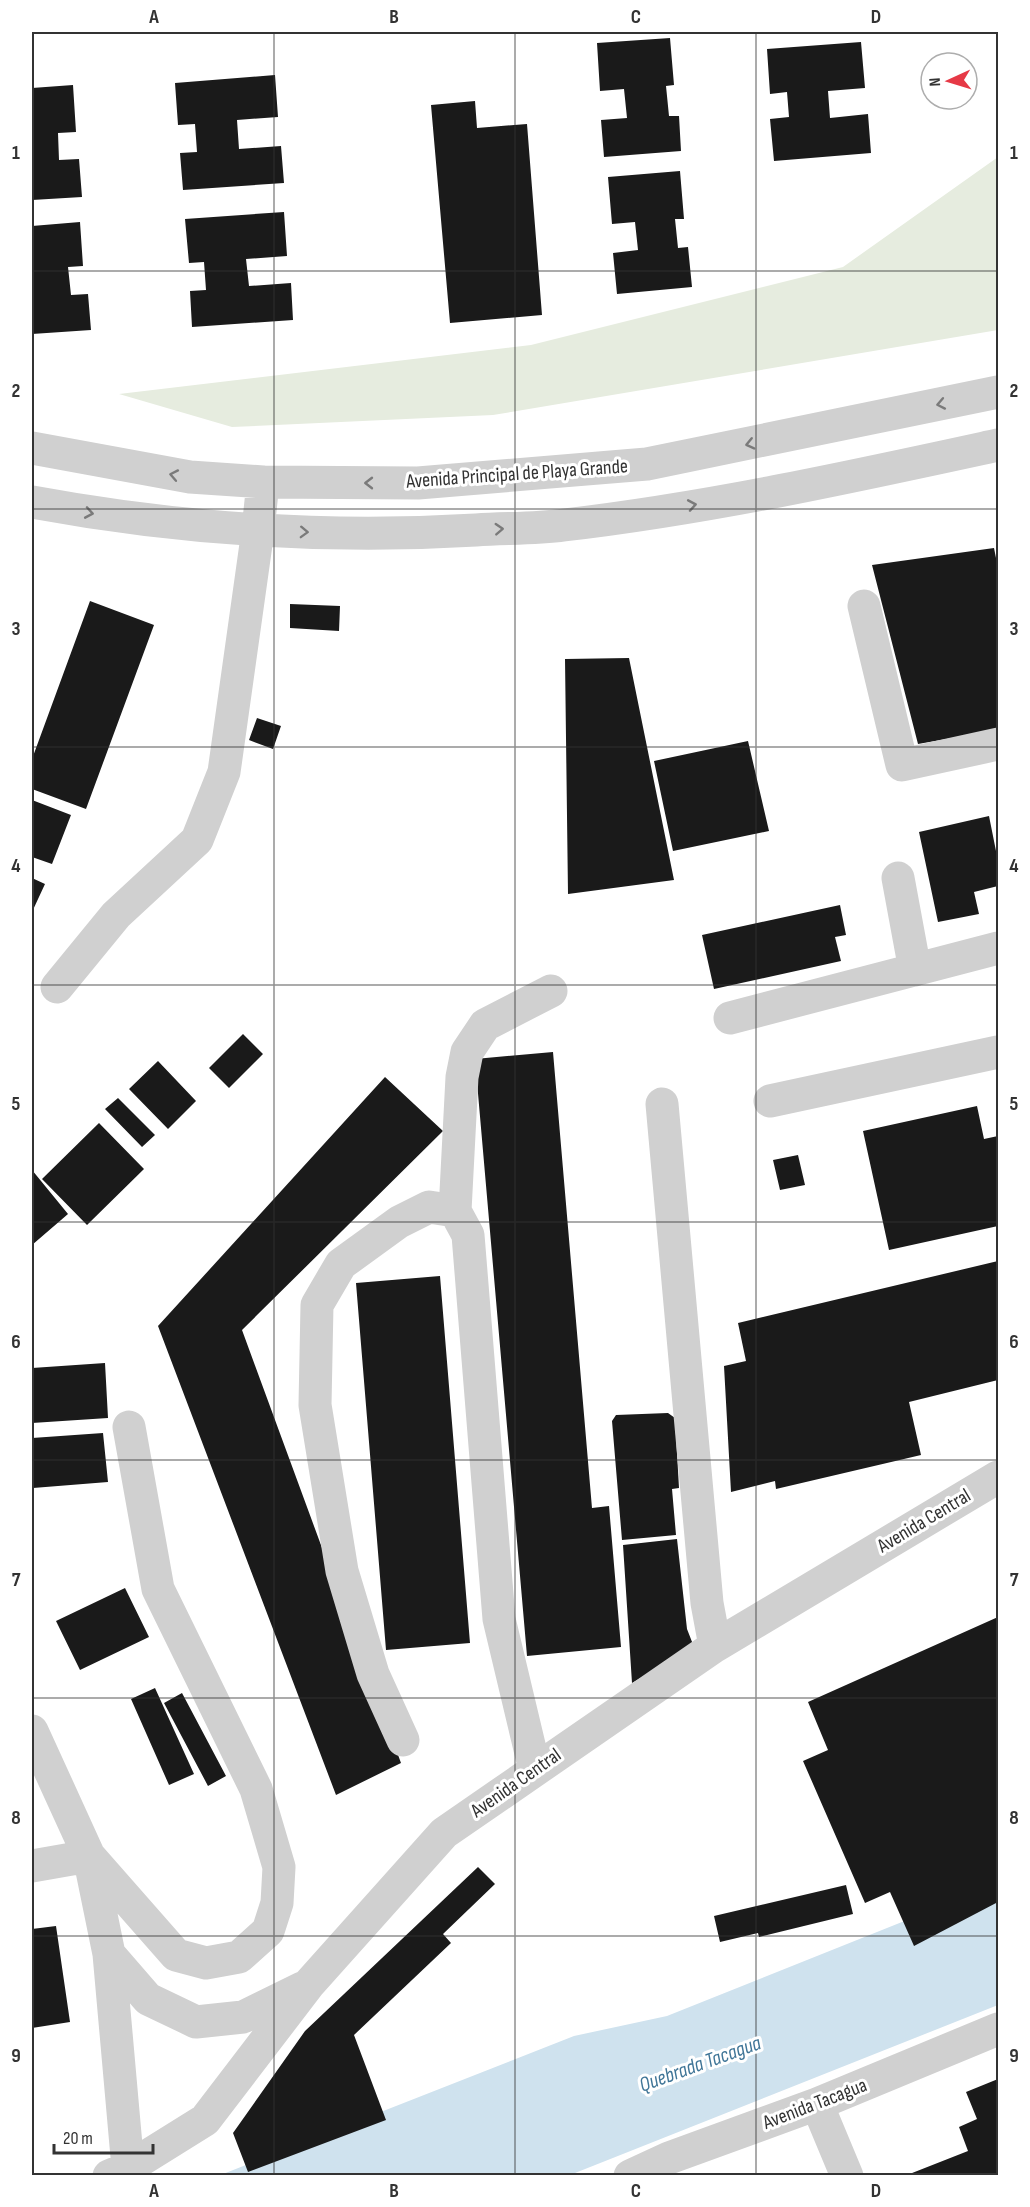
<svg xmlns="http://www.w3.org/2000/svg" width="1030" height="2207" viewBox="0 0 1030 2207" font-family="'Sofia Sans Condensed',sans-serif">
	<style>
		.green { fill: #e6ecdf }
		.water { fill: #cfe2ee }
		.building { fill: #1a1a1a }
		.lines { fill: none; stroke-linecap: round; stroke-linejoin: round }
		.minor { stroke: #d0d0d0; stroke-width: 33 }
		.oneway { stroke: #7a7a7a }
		.grid { fill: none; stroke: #333; stroke-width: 1.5; stroke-opacity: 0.55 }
		.labels { text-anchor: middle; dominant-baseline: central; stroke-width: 6; stroke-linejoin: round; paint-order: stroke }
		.street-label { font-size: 20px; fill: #333; stroke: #fff }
		.water-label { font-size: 21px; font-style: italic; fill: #3f7597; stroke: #fff }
		.neatline { fill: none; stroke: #333; stroke-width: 2 }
		.grid-label { font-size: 20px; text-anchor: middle; font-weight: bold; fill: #333 }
	</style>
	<rect width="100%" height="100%" fill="#fff"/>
	<path class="green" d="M998 157V330L493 415 232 427 119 394 531 345 843 267Z"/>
	<path class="water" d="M998 1889V2005L570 2175 218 2176 574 2036 667 2016 937 1908Z"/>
	<path class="building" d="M670 38 674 85 666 86 669 116H679L681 151 604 157 601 120 627 118 624 89 600 91 597 43Z
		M861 42 865 88 828 91 830 118 868 114 871 153 774 161 770 119 789 117 787 92 770 94 767 49Z
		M275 75 278 117 237 120 239 149 281 146 284 183 183 190 180 153 197 152 195 124 178 125 175 83Z
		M73 85 76 132 58 133 59 160 79 159 82 197 32 200V88Z
		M475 101 477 128 527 124 542 315 450 323 431 105Z
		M680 171 684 219H675L678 248 688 247 692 287 617 294 613 253 638 250 635 222 612 224 608 177Z
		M284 212 287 256 246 259 249 286 291 283 293 320 192 327 190 291 206 290 204 262 189 263 185 219Z
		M80 222 83 266 68 267 71 295 88 294 91 330 32 334V226Z
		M994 548 998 568V730L918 744 872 565Z
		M90 601 154 625 86 809 32 789V759Z
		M290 604 340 606 339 631 290 628Z
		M629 658 674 880 568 894 565 659Z
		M257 718 281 726 273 749 249 740Z
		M748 741 769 831 673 851 654 761Z
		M32 800 71 815 52 864 32 857Z
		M989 816 998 861V886L974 892 979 914 938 922 919 832Z
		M32 878 45 884 32 912Z
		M840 905 846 935 835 937 841 961 714 989 702 935Z
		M243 1034 263 1054 229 1088 209 1068Z
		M553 1052 592 1508 609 1506 621 1647 527 1656 475 1059Z
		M158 1061 196 1101 168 1129 129 1089Z
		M385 1077 443 1131 242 1330 401 1763 336 1795 158 1326Z
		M118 1098 155 1135 142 1147 105 1109Z
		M977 1106 984 1139 998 1136V1226L889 1250 863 1131Z
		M99 1123 144 1169 87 1225 42 1179Z
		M798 1155 805 1185 780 1190 773 1160Z
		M32 1170 68 1214 32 1245Z
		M998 1261V1380L909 1402 921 1455 776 1489 775 1481 731 1492 724 1366 746 1361 738 1323Z
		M440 1276 470 1643 386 1650 356 1283Z
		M105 1363 108 1418 32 1423V1368Z
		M668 1413 675 1418 679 1488 672 1489 676 1535 622 1540 612 1421 616 1415Z
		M103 1433 108 1482 33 1488 32 1438Z
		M677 1539 687 1629 694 1647 632 1683 623 1545Z
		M125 1588 149 1637 80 1670 56 1621Z
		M998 1617V1902L914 1946 890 1892 865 1903 803 1761 828 1750 808 1702Z
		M155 1688 194 1774 169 1785 131 1699Z
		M182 1693 226 1776 208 1786 164 1703Z
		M478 1867 495 1884 443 1934 451 1943 354 2035 386 2120 248 2172 233 2133 305 2031Z
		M846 1885 853 1914 759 1937 758 1933 720 1942 714 1916Z
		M56 1926 70 2022 32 2028V1929Z
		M998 2079V2175H907L968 2151 959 2127 977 2119 966 2092Z"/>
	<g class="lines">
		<path class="minor" d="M32 448 190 477 263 482 418 483 647 464 998 392
			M32 502C178 529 327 539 476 530 505 528 535 529 564 525 710 508 855 476 998 445
			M864 606 902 765 998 744
			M898 878 915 970
			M57 987 116 915 197 840 224 772 258 530 263 482
			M730 1018 998 948
			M770 1101 998 1052
			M662 1104 707 1603 715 1646
			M455 1211 462 1077 467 1052 485 1025 551 991
			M32 1731 89 1856 109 1954 128 2168
			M403 1740 373 1674 342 1571 315 1405 317 1305 341 1264 399 1222 429 1207 455 1211 468 1235 499 1619 535 1770
			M32 1866 89 1856 176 1955 206 1963 239 1957 268 1931 277 1903 279 1867 256 1789 158 1589 129 1427
			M109 1954 148 1999 196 2022 243 2017 302 1988
			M817 2104 847 2176
			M109 2176 128 2168 205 2120 309 1984 444 1833 715 1646 998 1477
			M630 2176 669 2158 817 2104 998 2029"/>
	</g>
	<defs><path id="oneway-chevron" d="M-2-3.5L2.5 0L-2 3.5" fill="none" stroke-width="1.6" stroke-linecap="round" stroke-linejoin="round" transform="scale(1.5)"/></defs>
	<g class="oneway">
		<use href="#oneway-chevron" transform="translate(941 404) rotate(169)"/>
		<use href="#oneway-chevron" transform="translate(750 444) rotate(167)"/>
		<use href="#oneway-chevron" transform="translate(174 475) rotate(-169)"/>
		<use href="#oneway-chevron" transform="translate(369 483) rotate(180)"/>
		<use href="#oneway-chevron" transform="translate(692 505) rotate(-10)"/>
		<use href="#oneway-chevron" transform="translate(89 513) rotate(10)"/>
		<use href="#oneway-chevron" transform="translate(499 529) rotate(-3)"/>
		<use href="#oneway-chevron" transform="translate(304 532) rotate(2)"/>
	</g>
	<path class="grid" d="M274 32V2176M515 32V2176M756 32V2176M32 271H998M32 509H998M32 747H998M32 985H998M32 1222H998M32 1460H998M32 1698H998M32 1936H998"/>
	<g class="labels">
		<g class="street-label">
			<text transform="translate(517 474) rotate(-4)">Avenida Principal de Playa Grande</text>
			<text transform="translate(924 1521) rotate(-31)">Avenida Central</text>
			<text transform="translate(516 1783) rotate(-35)">Avenida Central</text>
			<text transform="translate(815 2104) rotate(-21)">Avenida Tacagua</text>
		</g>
		<g class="water-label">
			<text transform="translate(700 2064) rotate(-20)">Quebrada Tacagua</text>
		</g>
	</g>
	<rect width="1030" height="2207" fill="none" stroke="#ffffff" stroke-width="66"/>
	<g transform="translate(949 81) rotate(266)"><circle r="28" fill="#ffffff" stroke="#adadad" stroke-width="1.5"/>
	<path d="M0-4.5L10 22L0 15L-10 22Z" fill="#e63946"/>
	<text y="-9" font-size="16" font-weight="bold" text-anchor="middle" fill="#333333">N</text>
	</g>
	<path d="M54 2144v9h99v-9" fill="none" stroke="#333333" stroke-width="3"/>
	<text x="63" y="2144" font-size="18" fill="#333333" stroke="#ffffff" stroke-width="4.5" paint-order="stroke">20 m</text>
	<rect x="33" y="33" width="964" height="2141" class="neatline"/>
	<g class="grid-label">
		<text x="154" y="23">A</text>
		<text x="394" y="23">B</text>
		<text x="636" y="23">C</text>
		<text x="876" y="23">D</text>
		<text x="16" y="159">1</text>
		<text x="1014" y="159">1</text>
		<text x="16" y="397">2</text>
		<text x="1014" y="397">2</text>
		<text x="16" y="635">3</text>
		<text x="1014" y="635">3</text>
		<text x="16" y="872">4</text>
		<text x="1014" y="872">4</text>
		<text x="16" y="1110">5</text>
		<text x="1014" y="1110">5</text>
		<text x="16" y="1348">6</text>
		<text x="1014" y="1348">6</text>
		<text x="16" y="1586">7</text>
		<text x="1014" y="1586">7</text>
		<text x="16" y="1824">8</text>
		<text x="1014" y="1824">8</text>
		<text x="16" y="2062">9</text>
		<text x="1014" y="2062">9</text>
		<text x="154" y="2197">A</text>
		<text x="394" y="2197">B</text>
		<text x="636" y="2197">C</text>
		<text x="876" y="2197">D</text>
	</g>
</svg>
